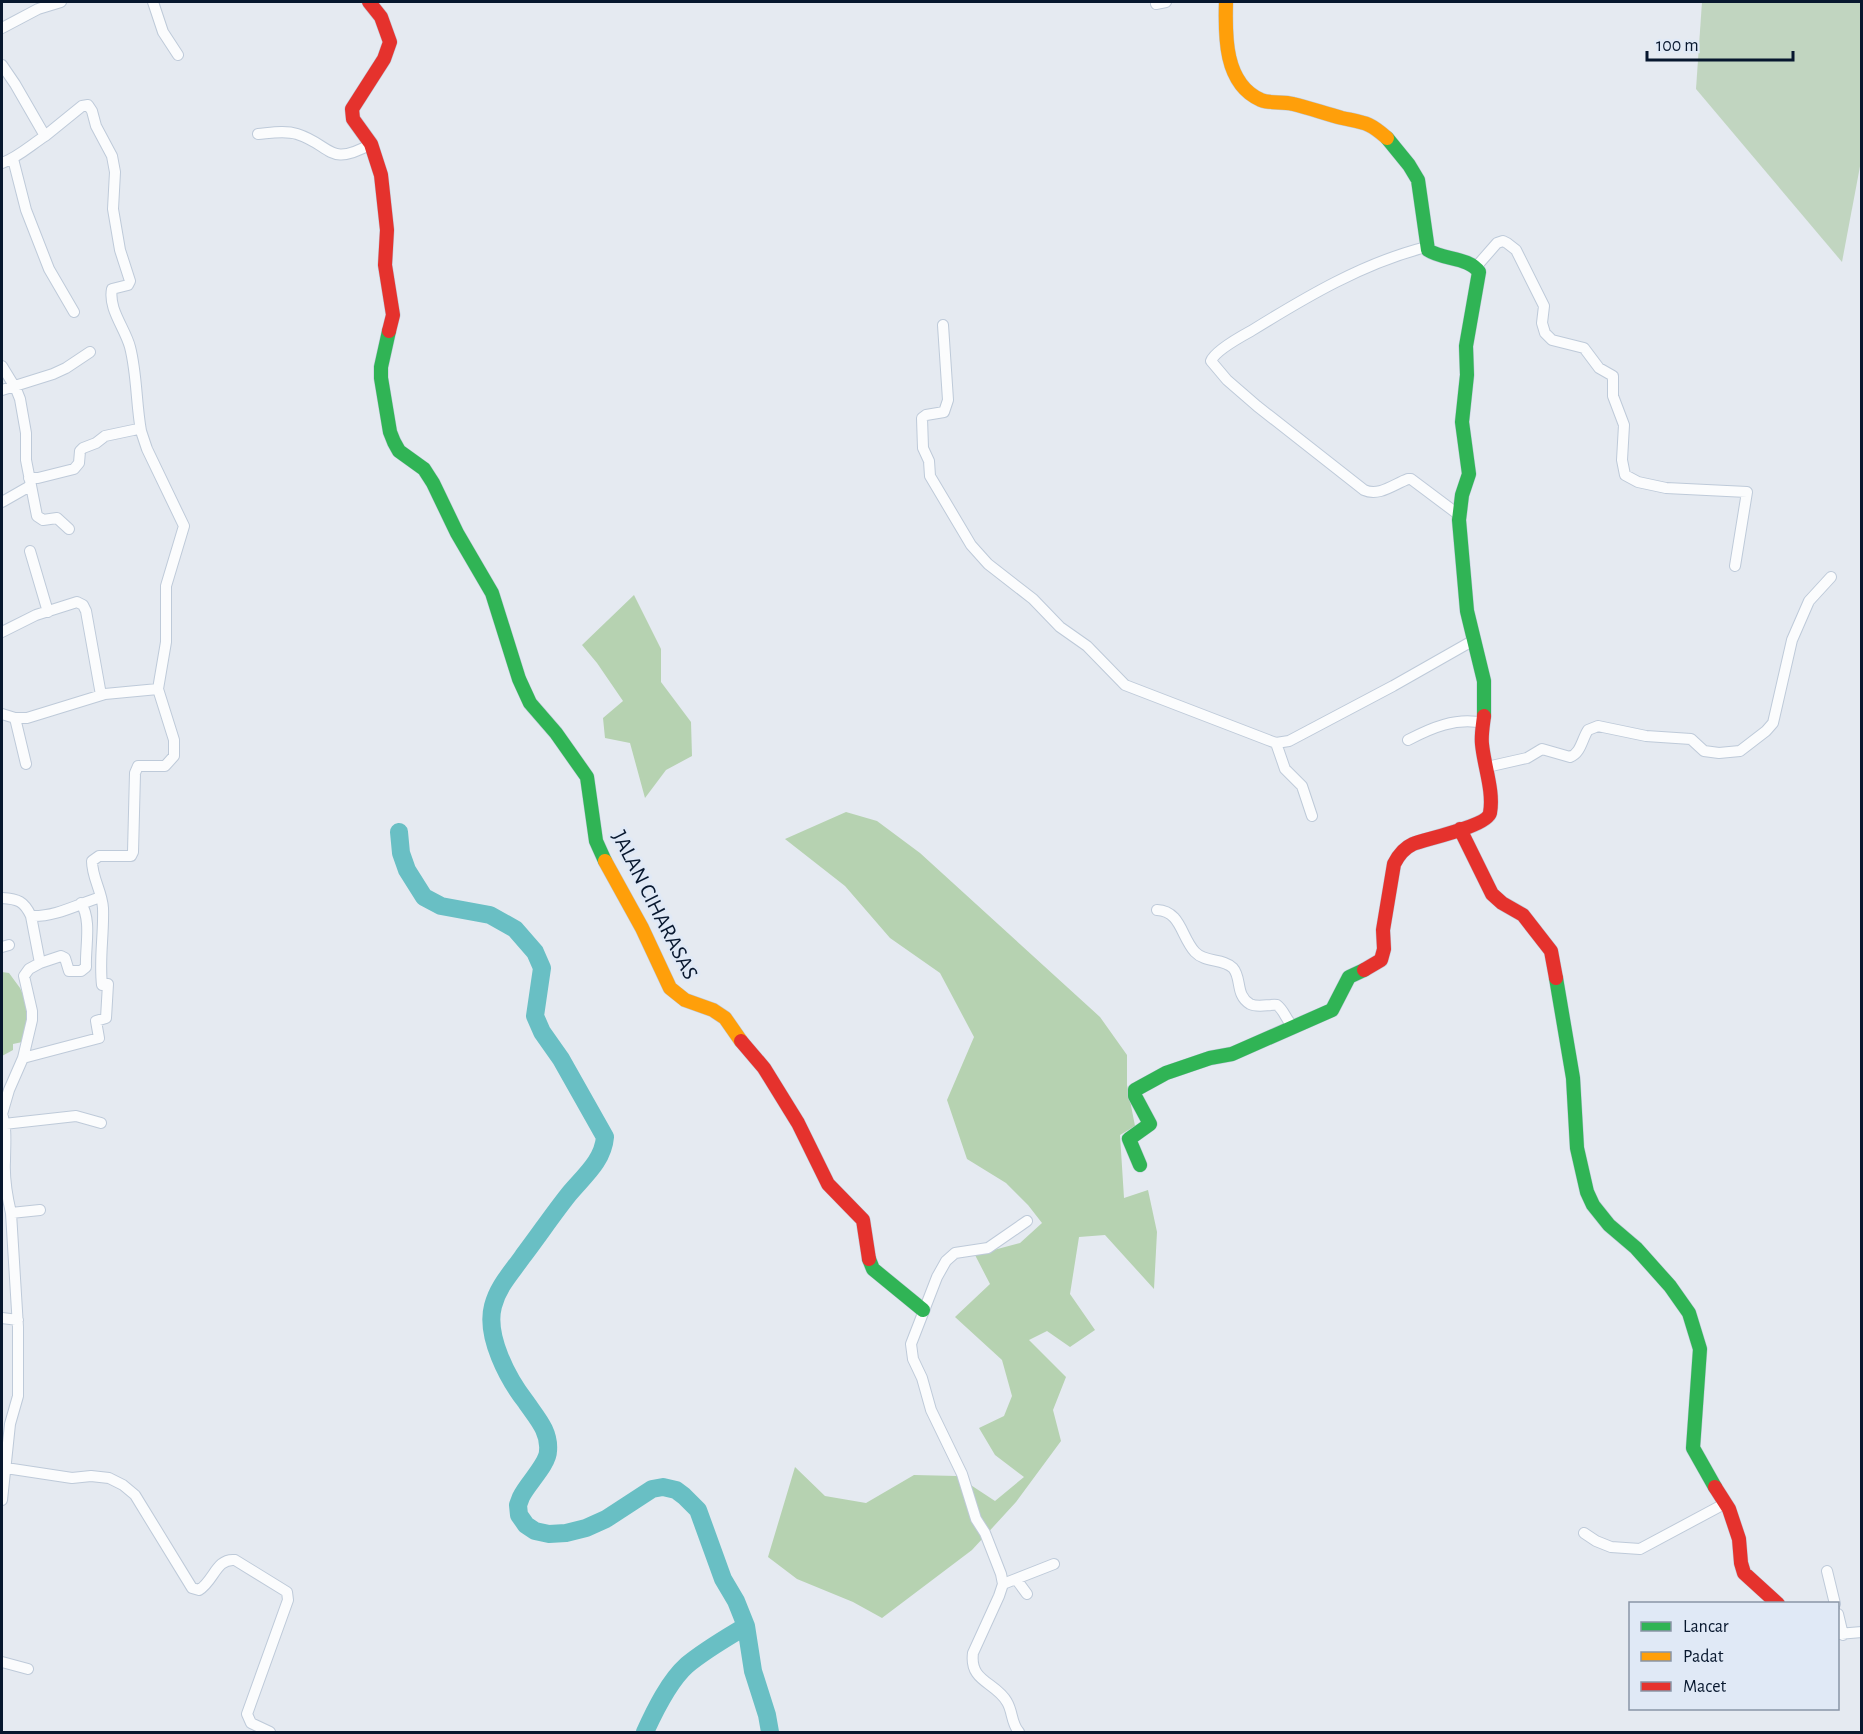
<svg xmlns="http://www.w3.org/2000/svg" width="1863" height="1734" viewBox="0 0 1863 1734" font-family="'Alegreya Sans',sans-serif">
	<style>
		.green { fill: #c1d5c0 }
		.forest { fill: #b6d2b1 }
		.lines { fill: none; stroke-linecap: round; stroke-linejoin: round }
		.river { stroke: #69bfc4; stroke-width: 18 }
		.street-casing { stroke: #becad9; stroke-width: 12 }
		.fast-casing { stroke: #becad9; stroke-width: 15 }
		.slow-casing { stroke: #becad9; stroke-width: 15 }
		.jam-casing { stroke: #becad9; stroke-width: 15 }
		.street { stroke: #fbfcfd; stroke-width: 10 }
		.fast { stroke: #30b455; stroke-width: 14 }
		.slow { stroke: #ff9f0a; stroke-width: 14 }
		.jam { stroke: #e5322d; stroke-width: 14 }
		.labels { text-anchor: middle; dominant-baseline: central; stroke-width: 6; stroke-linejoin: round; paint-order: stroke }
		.street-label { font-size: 22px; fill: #07172e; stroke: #e0e9f6 }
	</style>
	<rect width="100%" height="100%" fill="#e5eaf1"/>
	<path class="green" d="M1702 2H1861V161L1842 262 1696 89Z"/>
	<path class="forest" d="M634 595 661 649V682L691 722 692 756 666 770 645 798 630 743 605 738 603 718 623 701 597 663 582 645Z
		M846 812 877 821 920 853 1100 1017 1127 1055V1085L1135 1126 1120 1135 1124 1198 1148 1190 1157 1232 1154 1289 1105 1235 1079 1237 1070 1294 1095 1330 1070 1347 1047 1331 1029 1340 1066 1377 1053 1410 1061 1441 1016 1502 972 1550 882 1618 853 1602 797 1579 768 1557 795 1467 825 1496 866 1503 914 1475 957 1476 995 1501 1024 1477 995 1455 979 1428 1004 1416 1012 1396 1002 1360 955 1317 990 1284 975 1255 1020 1243 1042 1223 1028 1205 1006 1183 967 1159 947 1100 974 1037 940 973 890 938 845 886 785 839Z
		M2 972 9 973 20 988 31 1012 27 1041 13 1044V1050L2 1056Z"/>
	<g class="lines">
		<path class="river" d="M399 832 401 853 407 870 424 897 441 906 490 915 515 929 535 952 542 968 535 1016 542 1032 561 1059 605 1137C603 1161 584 1176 569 1194 553 1214 539 1235 523 1256 512 1272 498 1286 493 1306 485 1336 508 1379 526 1402 536 1417 550 1431 548 1451 548 1464 527 1484 521 1497L518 1505 519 1515 526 1525 535 1531 549 1534 566 1533 586 1528 606 1519 652 1489 663 1487 676 1490 684 1496 698 1510 723 1579 736 1601 746 1626 753 1671 767 1715 770 1732
			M645 1732C655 1710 669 1681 687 1665 705 1650 726 1638 746 1626"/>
		<defs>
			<path id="street" d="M153 2 163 32 178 55
				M1156 4 1166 2
				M2 28 38 9 61 2
				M2 65 15 84 45 136C31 145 17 158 2 163
				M258 134C270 133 285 130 297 134 332 145 328 168 371 144
				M45 136 82 106 88 105 92 111 96 126 112 156 115 172 113 209 120 250 130 281 128 285 112 289C108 309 125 328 130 347 137 374 136 403 141 431
				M13 159 26 210 49 269 74 312
				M1426 247C1363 263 1306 297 1251 331 1240 337 1215 351 1211 361L1227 380 1257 406 1364 490C1379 497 1394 484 1408 479H1411L1459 515
				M1476 267 1497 243 1503 241 1507 243 1516 250 1544 306 1542 323 1545 333 1552 340 1584 348 1599 368 1613 376V396L1624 425 1622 460 1625 475 1638 482 1666 488 1747 492 1735 566
				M943 325 948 400 944 412 926 415 922 418 923 448 929 461 930 476 971 545 988 564 1033 599 1060 627 1087 646 1125 685 1268 740 1276 743 1289 741 1393 686 1474 640
				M2 366 16 389 20 399 26 433V460L37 516 43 520 57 518 69 529
				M2 390 53 374 66 368 90 352
				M2 502 30 486
				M30 551 48 612
				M2 632 36 615 77 602 83 605 86 611 101 695
				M2 714 15 718H27L105 694 158 689 166 642V586L184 526 147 449 141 431 138 429 105 436 96 443 83 448 80 451 79 463 74 469 38 478H29
				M15 718 26 764
				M1408 740C1431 728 1456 717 1483 723
				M1276 743 1285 769 1302 786 1312 816
				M1487 767 1527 758 1542 749 1570 757C1581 753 1582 739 1588 730L1598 726 1646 736 1691 739 1704 751 1719 753 1740 751 1766 731 1773 723 1792 640 1809 601 1831 577
				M2 898C18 899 24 901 31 916 56 917 78 904 101 897
				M1157 910C1181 911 1181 937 1195 952 1205 963 1223 958 1233 968 1242 978 1235 995 1250 1004 1258 1008 1269 1004 1277 1005 1285 1011 1286 1021 1294 1027
				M31 916 40 963 61 956 65 958 69 971H81L86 967C85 947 92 921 81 903
				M2 947 9 945
				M23 1058 99 1038 96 1021 106 1018 108 984 102 985C99 959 104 934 103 908 102 891 92 878 92 861L99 856H131L133 852 135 773 138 766H165L174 756V740L158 689
				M2 1114C7 1128 5 1146 5 1161 4 1178 7 1196 11 1213L18 1327V1396L10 1424 2 1500
				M2 1114 9 1090 23 1058 32 1020V1011L24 976 29 969 40 963
				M4 1124 76 1116 101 1123
				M11 1213 40 1210
				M2 1318 18 1320
				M6 1468 72 1478 91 1476 109 1478 123 1485 135 1495 192 1588 199 1590C214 1581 216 1558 235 1560L287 1592 288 1600 247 1714 251 1723 270 1732
				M1584 1533 1596 1541 1611 1547 1640 1549 1726 1503
				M1827 1571 1835 1604
				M1016 1579 1027 1594
				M1003 1584 1054 1564
				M1838 1614 1843 1635
				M1838 1634 1862 1632
				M2 1662 28 1669
				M1019 1732C1011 1723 1013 1712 1007 1702 996 1682 969 1682 973 1653L999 1596 1003 1584 1001 1574 985 1533 976 1519 962 1474 931 1410 922 1378 913 1359 911 1344 937 1277 946 1261 955 1253 988 1248 1027 1221"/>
			<path id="fast" d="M1387 138 1409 165 1418 180 1428 250C1443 260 1469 257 1479 272L1466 346 1467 375 1462 422 1469 474 1462 495 1459 520 1467 611 1484 681V716
				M389 331 381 367V378L390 432 394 442 399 451 424 469 433 483 457 533 492 593 519 679 530 703 556 733 587 777 596 841 605 861
				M1556 978 1573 1078 1577 1148 1587 1192 1593 1205 1609 1225 1636 1248 1670 1286 1689 1313 1700 1349 1693 1448 1715 1487
				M1140 1165 1129 1139 1150 1124 1135 1096V1090L1166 1073 1210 1058 1232 1054 1332 1010 1349 977 1364 970
				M869 1259 873 1269 923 1310"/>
			<path id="slow" d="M1226 2C1225 35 1224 84 1261 100 1271 104 1283 101 1293 104 1310 108 1326 114 1342 118 1365 123 1369 122 1387 138
				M605 861 642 928 670 988 685 1000 713 1010 725 1018 741 1041"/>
			<path id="jam" d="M369 2 381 17 390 42 384 59 352 109 353 119 371 144 381 175 387 230 385 265 393 315 389 331
				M1460 829 1492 894 1502 903 1523 915 1551 951 1556 978
				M1364 970 1381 960 1384 949 1383 930 1394 864C1398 856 1404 848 1413 844 1426 839 1487 826 1490 813 1494 791 1484 766 1482 744 1481 735 1483 725 1484 716
				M741 1041 764 1068 798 1123 828 1184 863 1220 869 1259
				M1715 1487 1729 1509 1739 1539 1741 1563 1744 1573 1778 1604"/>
		</defs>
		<use href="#street" class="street-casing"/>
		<use href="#fast" class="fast-casing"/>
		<use href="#slow" class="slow-casing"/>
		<use href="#jam" class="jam-casing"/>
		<use href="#street" class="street"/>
		<use href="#fast" class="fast"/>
		<use href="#slow" class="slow"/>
		<use href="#jam" class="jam"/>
	</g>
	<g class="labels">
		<g class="street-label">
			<text transform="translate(655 905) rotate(63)">JALAN CIHARASAS</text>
		</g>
	</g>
	<rect width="1863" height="1734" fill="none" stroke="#07172e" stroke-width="6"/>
	<rect x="1629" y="1602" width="210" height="108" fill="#e0e9f6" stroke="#8995a6" stroke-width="1.5"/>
	<rect x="1641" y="1622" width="30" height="9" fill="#30b455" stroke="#8995a6" stroke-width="1.5"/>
	<text x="1683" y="1632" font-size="18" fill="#07172e">Lancar</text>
	<rect x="1641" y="1652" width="30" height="9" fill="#ff9f0a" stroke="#8995a6" stroke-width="1.5"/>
	<text x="1683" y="1662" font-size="18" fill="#07172e">Padat</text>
	<rect x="1641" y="1682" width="30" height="9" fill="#e5322d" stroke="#8995a6" stroke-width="1.5"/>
	<text x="1683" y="1692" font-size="18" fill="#07172e">Macet</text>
	<path d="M1647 51v9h146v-9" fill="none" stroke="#07172e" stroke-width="3"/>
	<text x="1656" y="51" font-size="18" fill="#07172e" stroke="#e0e9f6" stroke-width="4.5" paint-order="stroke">100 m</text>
</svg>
